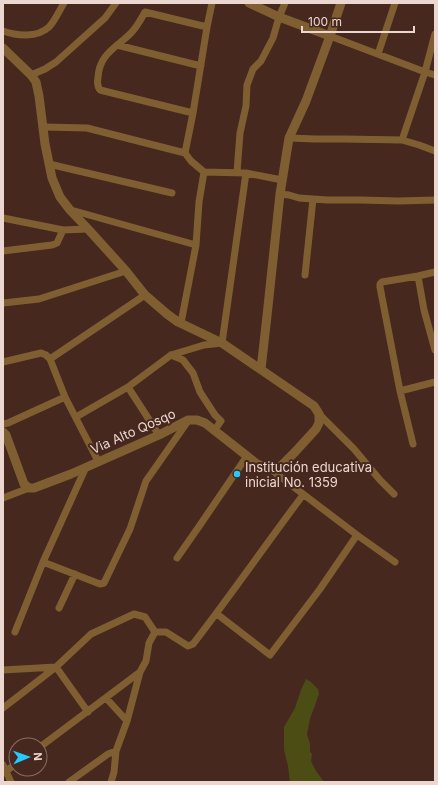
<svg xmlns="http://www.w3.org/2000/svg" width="438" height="785" viewBox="0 0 438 785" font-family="Inter,sans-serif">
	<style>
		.green { fill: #4c4c15 }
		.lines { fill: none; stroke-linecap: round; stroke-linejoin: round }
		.minor { stroke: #7f5f31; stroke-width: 7 }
		.tertiary { stroke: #7f5f31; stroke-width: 9 }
		.poi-dot { fill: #26c9fe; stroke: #46281e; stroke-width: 1.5 }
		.labels { text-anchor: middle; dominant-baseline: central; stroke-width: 4; stroke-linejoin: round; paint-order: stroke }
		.street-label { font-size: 13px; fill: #ecd7d0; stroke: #46281e }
		.poi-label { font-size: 13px; fill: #ecd7d0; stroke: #46281e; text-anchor: start }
	</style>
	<rect width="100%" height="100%" fill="#46281e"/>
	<path class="green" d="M306 679 311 682 318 689 319 694 310 719 307 734 310 744V752L312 754 311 761 316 771 324 782H290L288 766 284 750V727L295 708 301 690Z"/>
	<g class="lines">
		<path class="minor" d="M3 31C17 36 37 38 49 27 55 21 59 11 64 3
			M330 36 425 72 435 75
			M117 45 201 66
			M378 54 395 3
			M31 75 45 69 56 62 105 18 116 3
			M193 113 100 90C97 86 97 83 98 78 99 54 116 48 131 33 137 27 141 19 145 12L207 27
			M43 127 87 128 185 153
			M289 138 315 139H344L402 140 419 145 435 151
			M402 140 425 72 435 34
			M49 164 172 193
			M204 172 246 173 282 180
			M237 172 240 133 246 106 247 85 253 69 261 61 273 38 279 17 285 3
			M280 194 289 195 299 198 327 200H360L398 201 435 200
			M71 210 196 245
			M3 218 63 230 88 229
			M3 251 52 245 57 243 63 230
			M305 275 313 199
			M418 276 435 272
			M3 303 39 299 126 271
			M181 323 196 245 199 202 204 172 191 161 185 153 193 113 207 27 212 3
			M171 355 183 360 193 373 200 392 215 415 221 421 214 431
			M50 359 145 295
			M3 362 41 353 46 355 50 359 65 397 98 461
			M128 387 159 435
			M400 391 435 382
			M319 414 354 449 380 480 394 494
			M76 417 128 387 171 355 204 345 222 343 246 173
			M3 424 8 423 65 397
			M413 444 400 391 380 287V284L382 282 418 276 424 310 435 350
			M270 468 278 475 357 535 395 562
			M3 498 29 488
			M177 558 200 525 247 456
			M43 562 100 584 104 583 130 529 146 481 188 421
			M59 608 75 574
			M217 614 248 638 270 655 320 589 357 535
			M15 632 43 562 86 467
			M3 670 56 667 88 712
			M106 698 127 721
			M3 708 56 667 91 634 134 614 145 617 155 632
			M40 747 140 672 146 661 149 643 155 632H166L188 646 193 644C231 595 266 544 303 495
			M3 765 11 782
			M3 773 16 764
			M69 782 108 754 116 751
			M111 782 114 772 116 751 127 721 140 672"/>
		<path class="tertiary" d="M249 3 279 17 330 36
			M3 48 31 75 36 82 39 96 45 144 52 178 60 197 70 210 88 229 126 271 145 295 167 314 178 322 222 343 314 406 319 414V423L316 429 295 452 280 467 270 468 257 464 247 456 205 423 197 420H188L159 435 71 474 34 488H29L24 484 6 435 3 432
			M261 369 267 316 280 194 289 138 306 101 330 36 341 3"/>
	</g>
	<circle class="poi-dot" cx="237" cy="474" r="4"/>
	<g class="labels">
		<g class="street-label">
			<text transform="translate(133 431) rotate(-24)">Via Alto Qosqo</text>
		</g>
		<g class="poi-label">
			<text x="245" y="467">Institución educativa<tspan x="245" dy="15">inicial No. 1359</tspan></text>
		</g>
	</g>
	<rect width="438" height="785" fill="none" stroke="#ecd7d0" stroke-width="8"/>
	<g transform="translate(28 757) rotate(88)"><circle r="19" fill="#46281e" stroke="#886e65"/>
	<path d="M0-3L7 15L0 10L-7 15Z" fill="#26c9fe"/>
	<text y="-6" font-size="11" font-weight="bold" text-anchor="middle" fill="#ecd7d0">N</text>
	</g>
	<path d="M302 26v6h112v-6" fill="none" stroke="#ecd7d0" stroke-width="2"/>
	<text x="308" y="26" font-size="12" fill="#ecd7d0" stroke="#46281e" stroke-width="3" paint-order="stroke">100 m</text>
</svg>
